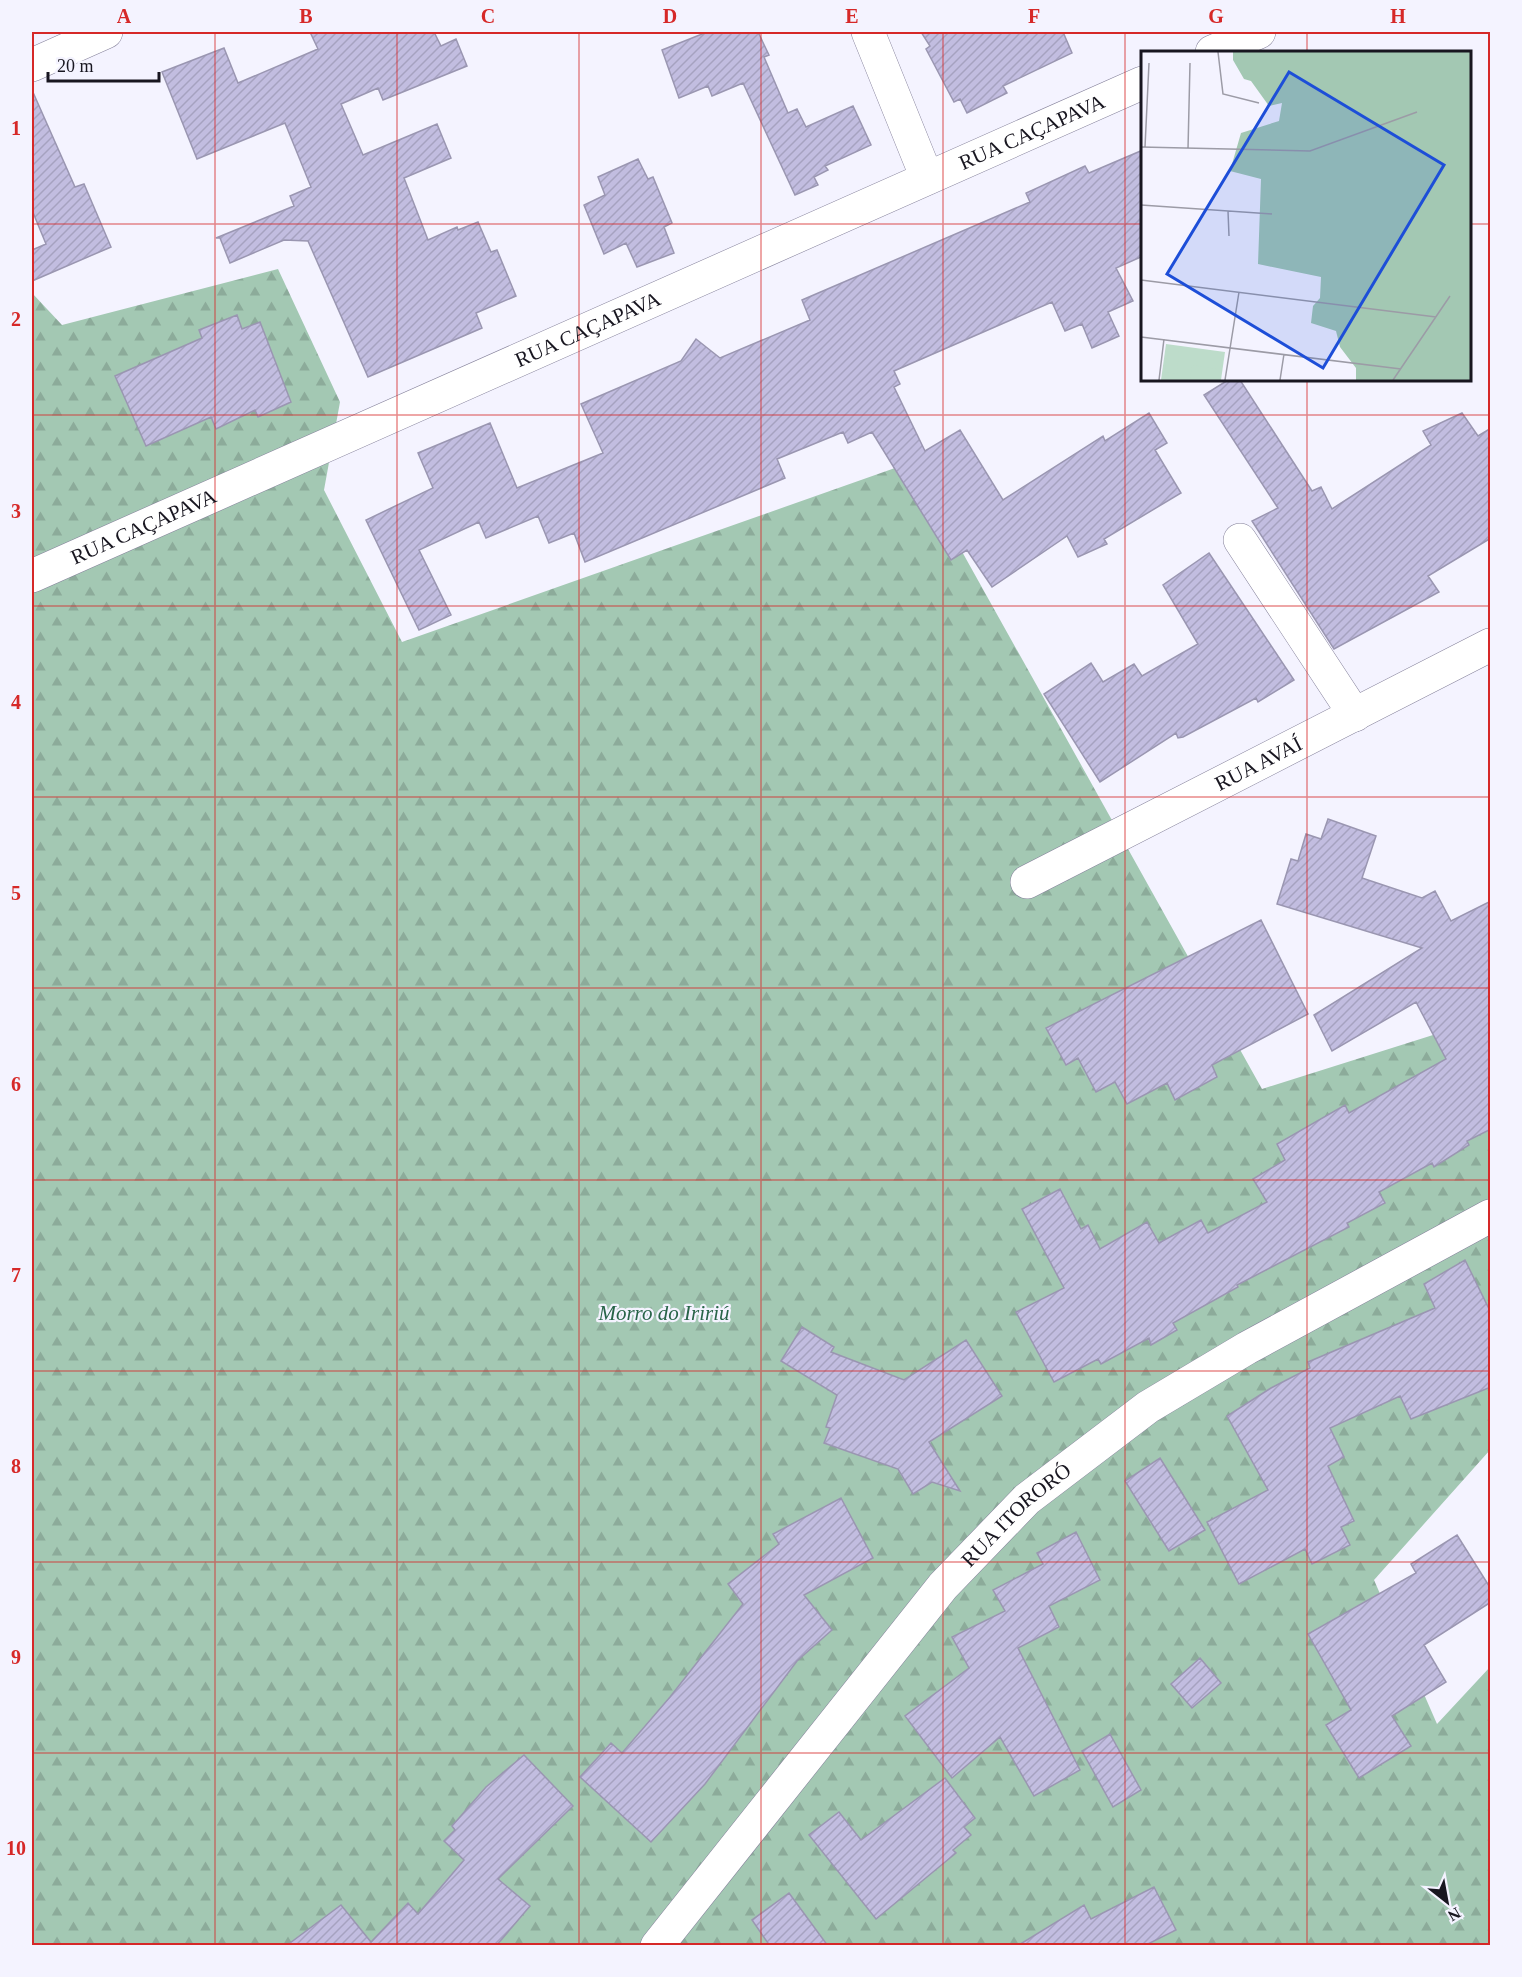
<svg xmlns="http://www.w3.org/2000/svg" width="1522" height="1977" viewBox="0 0 1522 1977" font-family="'Times New Roman',serif">
	<style>
		.forest { fill: url(#forest-firs) }
		.building { fill: url(#building-hatch); stroke: #9a96b1; stroke-width: 1.5 }
		.lines { fill: none; stroke-linecap: round; stroke-linejoin: round }
		.minor-casing { stroke: #84809a; stroke-width: 34 }
		.minor { stroke: #fff; stroke-width: 33 }
		.grid { fill: none; stroke: #d62828; stroke-width: 1.5; stroke-opacity: 0.55 }
		.labels { text-anchor: middle; dominant-baseline: central; stroke-width: 4.5; stroke-linejoin: round; paint-order: stroke }
		.street-label { font-size: 21px; fill: #181620; stroke: #f4f3ff }
		.park-label { font-size: 21px; font-style: italic; fill: #286448; stroke: #f4f3ff }
		.inset-road { fill: none; stroke: #9c9ba6; stroke-width: 1.5 }
		.view { fill: #1d4ed8; fill-opacity: 0.15; stroke: #1d4ed8; stroke-width: 3 }
		.inset-edge { fill: none; stroke: #181620; stroke-width: 3 }
		.neatline { fill: none; stroke: #d62828; stroke-width: 2 }
		.grid-label { font-size: 20px; text-anchor: middle; font-weight: bold; fill: #d62828 }
	</style>
	<defs>
		<pattern id="forest-firs" width="22" height="20" patternUnits="userSpaceOnUse" patternTransform="scale(1.5)"><rect width="22" height="20" fill="#a3c8b3"/><path d="M5 1l3.5 6h-7zM16 11l3.5 6h-7z" fill="#8cab9a"/></pattern>
		<pattern id="building-hatch" width="6" height="6" patternUnits="userSpaceOnUse" patternTransform="scale(1.5)"><rect width="6" height="6" fill="#c2bde0"/><path d="M-1 1l2-2M0 6l6-6M5 7l2-2" fill="none" stroke="#a6a2c0"/></pattern>
	</defs>
	<rect width="100%" height="100%" fill="#f4f3ff"/>
	<path class="forest" d="M278 269 340 402 324 490 402 642 912 462 1262 1089 1490 1017V1450L1374 1580 1437 1724 1490 1667V1945H32V293L62 325Z"/>
	<path class="building" d="M310 32H434L441 46 456 39 467 66 383 100 378 88 341 104 363 155 437 124 451 158 404 178 428 240 457 227 458 230 478 222 491 252 497 250 516 296 476 313 482 328 368 377 308 241 284 240 230 263 220 238H216L294 206 290 196 311 187 285 123 197 159 162 72 224 48 238 83 318 49Z
		M707 32H758L769 55 764 57 788 113 797 109 806 127 853 106 871 145 825 166 828 170 814 177 818 185 795 195 743 83 712 96 708 86 679 98 662 50Z
		M921 32H1063L1072 53 1003 86 1007 93 967 113 960 99 954 102 926 49 930 46Z
		M32 90 75 187 84 184 111 247 32 281V250L46 244 32 210Z
		M1143 150V256L1116 268 1133 301 1108 312 1119 336 1092 348 1082 324 1065 331 1052 302 894 371 900 384 894 387 925 451 960 430 1003 500 1103 436 1105 441 1149 413 1167 443 1155 450 1181 493 1104 539 1107 544 1078 557 1067 536 992 587 967 550 951 560 872 432 848 443 843 432 777 459 785 478 585 562 574 533 549 543 538 516 486 538 479 522 419 550 451 615 419 630 366 520 433 488 418 453 490 423 517 488 603 453 581 404 681 361 696 339 720 358 810 320 802 300 1030 202 1026 193 1085 166 1089 173Z
		M638 159 648 179 653 177 672 223 664 227 674 253 637 267 626 243 604 254 584 205 605 195 598 177Z
		M237 315 242 329 260 322 291 402 258 417 255 410 216 429 211 417 146 446 115 376 202 338 199 330Z
		M1228 380H1240L1312 491 1321 487 1332 509 1431 445 1423 431 1462 413 1478 436 1491 428V538L1428 576 1439 592 1334 649 1252 521 1278 508 1204 395Z
		M1209 553 1294 680 1258 702 1256 698 1183 737 1178 738 1176 733 1100 782 1044 694 1091 663 1103 682 1134 664 1142 676 1198 644 1163 585Z
		M1328 819 1376 836 1362 878 1422 898 1435 891 1451 921 1491 901V1129L1467 1141 1469 1145 1434 1167 1432 1163 1379 1192 1385 1203 1347 1223 1349 1227 1237 1285 1238 1287 1173 1323 1177 1330 1151 1345 1149 1338 1101 1364 1098 1359 1054 1382 1016 1312 1064 1288 1022 1209 1060 1189 1081 1229 1088 1225 1100 1249 1147 1222 1159 1243 1201 1220 1208 1233 1267 1202 1253 1179 1285 1160 1277 1144 1345 1105 1349 1113 1446 1059 1416 1002 1332 1051 1314 1015 1422 948 1277 904 1291 859 1298 861 1306 834 1321 839Z
		M1261 920 1308 1014 1212 1065 1217 1077 1175 1100 1167 1083 1127 1104 1115 1082 1096 1092 1078 1058 1066 1065 1046 1028Z
		M1465 1260 1491 1313V1387L1411 1419 1400 1396 1330 1428 1344 1457 1328 1466 1354 1521 1341 1527 1350 1545 1312 1564 1305 1549 1239 1584 1207 1522 1268 1490 1227 1416 1271 1388 1310 1368 1308 1362 1435 1308 1424 1284Z
		M802 1327 834 1347 831 1352 904 1380 966 1340 1002 1396 929 1442 960 1491 932 1482 913 1494 898 1469 824 1443 830 1428 826 1427 837 1395 781 1361Z
		M1160 1458 1205 1530 1169 1551 1125 1481Z
		M841 1498 873 1558 804 1595 832 1630 797 1661 705 1784 651 1842 580 1777 611 1743 622 1753 670 1697 743 1604 728 1584 779 1544 773 1534Z
		M1076 1532 1100 1580 1049 1606 1059 1627 1018 1648 1080 1770 1034 1796 1000 1737 952 1778 905 1716 969 1668 952 1637 1005 1611 993 1590 1043 1564 1037 1553Z
		M1457 1535 1491 1589V1602L1424 1645 1446 1682 1392 1716 1411 1746 1359 1778 1326 1725 1351 1710 1308 1634 1416 1573 1411 1564Z
		M1200 1658 1221 1683 1192 1708 1171 1684Z
		M1110 1734 1141 1790 1113 1807 1082 1751Z
		M524 1755 573 1806 498 1879 530 1906 496 1946H286L341 1905 371 1942 408 1903 418 1914 464 1860 444 1841 455 1830 452 1826 486 1787Z
		M945 1778 975 1818 964 1827 971 1835 953 1850 956 1853 876 1919 809 1835 839 1812 861 1840Z
		M1154 1887 1176 1930 1144 1946H1017L1084 1905 1091 1919Z
		M789 1893 828 1946H770L752 1920Z"/>
	<g class="lines">
		<defs>
			<g id="minor">
				<path d="M868 32 927 178"/>
				<path d="M1212 52 1259 32"/>
				<path d="M32 65 106 32"/>
				<path d="M1240 540 1355 715"/>
				<path id="s1" d="M32 576 1142 83"/>
				<path id="s2" d="M1027 882 1490 645"/>
				<path id="s3" d="M657 1946 943 1586 1027 1499 1148 1407 1247 1348 1490 1216"/>
			</g>
		</defs>
		<use href="#minor" class="minor-casing"/>
		<use href="#minor" class="minor"/>
	</g>
	<path class="grid" d="M215 32V1946M397 32V1946M579 32V1946M761 32V1946M943 32V1946M1125 32V1946M1307 32V52M32 224H1142M1470 224H1490M1307 380V1946M32 415H1490M32 606H1490M32 797H1490M32 988H1490M32 1180H1490M32 1371H1490M32 1562H1490M32 1753H1490"/>
	<g class="labels">
		<g class="street-label">
			<text stroke="none"><textPath href="#s1" startOffset="1094">RUA CAÇAPAVA</textPath></text>
			<text stroke="none"><textPath href="#s1" startOffset="608">RUA CAÇAPAVA</textPath></text>
			<text stroke="none"><textPath href="#s1" startOffset="122">RUA CAÇAPAVA</textPath></text>
			<text stroke="none"><textPath href="#s2" startOffset="260">RUA AVAÍ</textPath></text>
			<text stroke="none"><textPath href="#s3" startOffset="562">RUA ITORORÓ</textPath></text>
		</g>
		<g class="park-label">
			<text x="664" y="1313">Morro do Iririú</text>
		</g>
	</g>
	<g transform="translate(1141 51)">
		<rect width="330" height="330" fill="#f4f3ff"/>
		<path d="M92 1H330V329H215V317L199 296 195 280 170 272 172 255 179 247 180 226 117 213 120 128 89 120 100 82 138 70 141 52 128 55 110 30 103 28 92 9Z" fill="#a3c8b3"/>
		<path d="M25 293 84 301 80 329H20Z" fill="#bddcca"/>
		<path d="M27 298 38 300 36 323 24 321ZM51 314 76 318 74 329H49Z" fill="#bddcca"/>
		<path class="inset-road" d="M77 1 82 43 118 52M0 96 169 100 276 61M4 96 8 12M47 98 49 12M0 154 131 163M87 160 88 185M0 229 295 266M0 286 260 318M18 329 23 288M84 329 98 241M139 329 143 303M252 329 309 245"/>
		<path class="view" d="M148 21 303 114 182 317 26 223Z"/>
		<rect width="330" height="330" class="inset-edge"/>
	</g>
	<rect width="1522" height="1977" fill="none" stroke="#f4f3ff" stroke-width="66"/>
	<g transform="translate(1447 1902) rotate(149)" stroke="#f4f3ff" stroke-width="4.5" paint-order="stroke">
	<path d="M0-4.5L10 22L0 15L-10 22Z" fill="#181620"/>
	<text y="-9" font-size="16" font-weight="bold" text-anchor="middle" fill="#181620">N</text>
	</g>
	<path d="M48 72v9h111v-9" fill="none" stroke="#181620" stroke-width="3"/>
	<text x="57" y="72" font-size="18" fill="#181620" stroke="#f4f3ff" stroke-width="4.5" paint-order="stroke">20 m</text>
	<rect x="33" y="33" width="1456" height="1911" class="neatline"/>
	<g class="grid-label">
		<text x="124" y="23">A</text>
		<text x="306" y="23">B</text>
		<text x="488" y="23">C</text>
		<text x="670" y="23">D</text>
		<text x="852" y="23">E</text>
		<text x="1034" y="23">F</text>
		<text x="1216" y="23">G</text>
		<text x="1398" y="23">H</text>
		<text x="16" y="135">1</text>
		<text x="16" y="326">2</text>
		<text x="16" y="518">3</text>
		<text x="16" y="709">4</text>
		<text x="16" y="900">5</text>
		<text x="16" y="1091">6</text>
		<text x="16" y="1282">7</text>
		<text x="16" y="1473">8</text>
		<text x="16" y="1664">9</text>
		<text x="16" y="1855">10</text>
	</g>
</svg>
